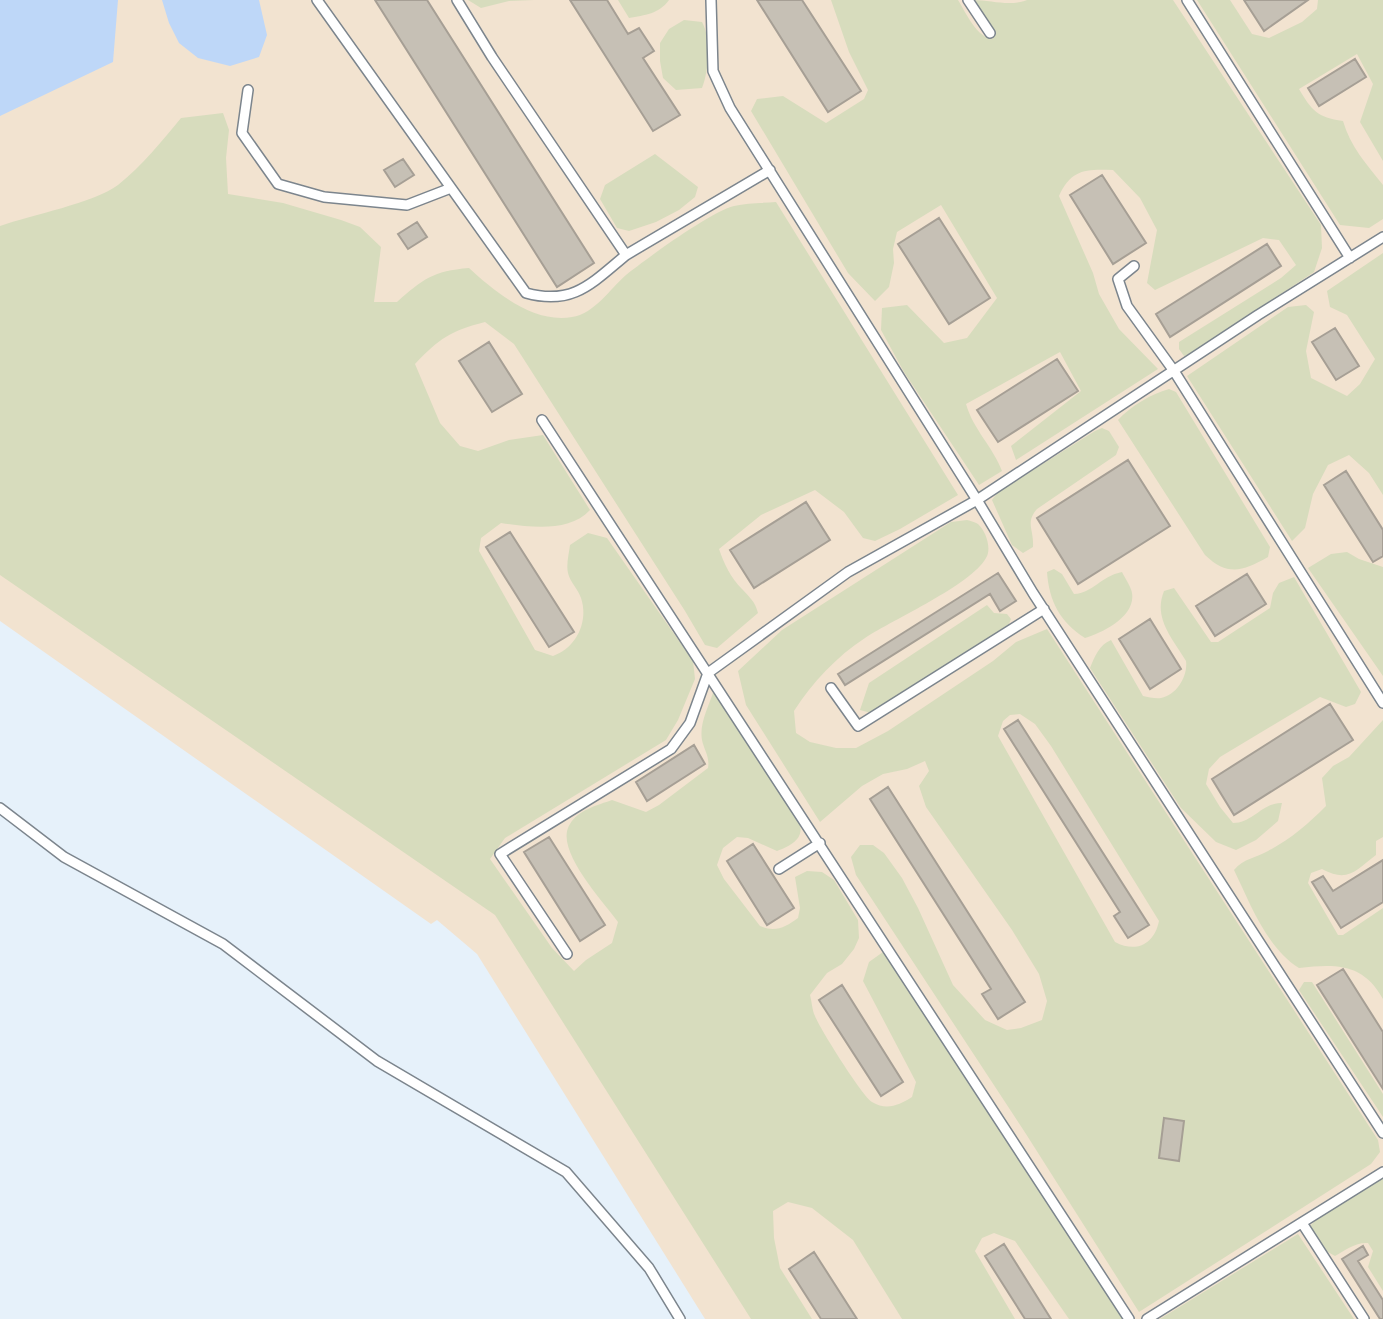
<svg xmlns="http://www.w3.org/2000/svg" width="1383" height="1319" viewBox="0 0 1383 1319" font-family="Rubik,sans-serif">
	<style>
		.industrial { fill: #f2e3d0 }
		.green { fill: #d7dcbd; fill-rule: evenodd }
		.water { fill: #bed7f8 }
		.building { fill: #c6c0b5; stroke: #a69f95; stroke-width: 2 }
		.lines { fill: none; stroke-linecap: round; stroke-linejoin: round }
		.service-casing { stroke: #7c858d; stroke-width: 12 }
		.service { stroke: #fff; stroke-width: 9 }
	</style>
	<rect width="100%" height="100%" fill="#e6f1fa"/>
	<path class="industrial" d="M0 0H1383V1319H705L477 954 437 920 431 924 0 621Z"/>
	<path class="green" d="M468 0H534L509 1 481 8Z
		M618 0H669C659 14 645 15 629 18Z
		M831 0H958C966 13 977 38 993 39V31L973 0C992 0 1009 7 1027 0H1173L1321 225 1322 248 1314 272 1191 354 1184 356 1179 349V342L1281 278 1296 265 1279 240 1263 238 1155 290 1147 283 1157 230 1140 198 1113 170C1086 169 1071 169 1059 196L1093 273 1099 294 1119 329 1158 369 1016 460 1011 446 1081 391 1060 352 966 404C973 429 993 447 1002 471L979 485 904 372 881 330 882 308 907 305 944 343 967 338 997 298 941 205 897 232 893 249 894 263 889 287 875 301 848 273 751 111 757 99 783 96 826 123 864 99 868 90 849 52Z
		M1197 0H1230L1252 34 1269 38 1302 22 1317 9 1318 0H1383V161L1360 122 1373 84 1357 54 1299 89C1312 111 1317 117 1343 121 1350 146 1367 165 1383 185V219L1369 228 1340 225Z
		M684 20 702 22C711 38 709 71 702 88L676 90 663 78 660 61V43L669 29Z
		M223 113 229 130 226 158 228 194 283 203 341 220 360 227 381 247 374 302H397C423 279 433 271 469 268 495 292 534 324 572 317 594 314 610 289 626 275 646 259 710 212 734 206 747 203 762 203 776 202L958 495 900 529 875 541 863 538 844 512 815 490 761 515 719 549C724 564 731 578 742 589 750 598 755 601 758 613L717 648 705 645 685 611 514 344 485 322C450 331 440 338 415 364L440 423 460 446 478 451 509 440 543 435 590 510C569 533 529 527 501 523L481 538 479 551 535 650 553 656C576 648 589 622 581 598 578 589 570 582 568 573 566 565 569 553 570 545L588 533 607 538 693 661 695 679 678 720 666 740 505 838 490 859 552 948 574 971 586 960 612 943 618 922C604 902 553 849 570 824 578 810 598 805 612 800L646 812 659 805 708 768C710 757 704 750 702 740 699 723 709 706 714 690 738 727 764 763 786 801 790 808 798 818 800 825 804 840 788 847 777 851L748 838 737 837 723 848 717 865 724 879 760 926C775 933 786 927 798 918L800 908 795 877 807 871 822 872 834 880 858 920 859 938 854 949 842 964 827 973 810 995C812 1002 812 1010 815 1016 820 1029 863 1097 872 1102 887 1111 899 1105 912 1097L916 1082 863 981 869 962 883 952 1123 1319H1069L1015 1241 994 1233 982 1238 975 1251 1015 1319H902L853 1240 812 1208 788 1202 773 1211 774 1238 780 1268 812 1319H751L495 915 0 575V226C31 215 94 203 118 185 142 166 162 141 181 118Z
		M655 154 698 187 695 197 679 210 656 222 629 231 617 228 600 199 605 185Z
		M1383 253V495L1369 473 1349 455 1328 465 1313 494 1305 528 1292 541 1187 376 1288 307 1306 305 1314 312 1306 351 1311 378 1347 396 1360 384 1375 359 1347 315 1330 307 1327 291Z
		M1169 389 1176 392 1270 547 1268 557C1243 571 1228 577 1205 555L1118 420C1131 406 1151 394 1169 389Z
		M1102 428 1109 431 1119 447 1116 455 1037 509C1025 523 1034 529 1033 547L1023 553 1012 545 992 500 998 492 1095 431Z
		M967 520C971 521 975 522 978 524 986 531 992 549 986 558 971 585 894 619 865 638 837 656 812 683 794 711L796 733 810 742 836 748H856L888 731 993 661 1016 642 1047 629 1378 1140 1380 1152 1371 1164 1139 1312 1026 1134 856 875 851 857 860 845H873L884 853 902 878 918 908 953 985 985 1020 1007 1030 1021 1028 1042 1020 1047 1001 1039 974 1012 930 926 807 919 786 929 771 925 761 907 769 883 774 862 786 820 822 746 705 738 671 782 630 951 522ZM1020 714 1035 724 1051 746 1159 921C1154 945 1136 953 1115 942L998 736 1003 721 1010 715Z
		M1347 552 1359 559 1383 567V676L1308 568 1331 554Z
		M1054 569 1062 574 1074 594C1093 593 1101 576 1122 572 1125 578 1131 587 1132 593 1136 617 1102 633 1085 638 1060 622 1049 601 1047 572Z
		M1294 577 1361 692 1355 704 1346 707 1320 697 1220 757 1209 769 1206 784 1220 807 1233 823C1253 823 1263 802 1282 803L1278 821 1256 840 1236 850 1216 842 1181 808 1090 668C1095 656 1099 645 1111 640L1143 696C1148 697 1156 699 1161 698 1177 695 1188 676 1186 661 1172 638 1153 618 1164 591L1174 588 1211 642H1218L1270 608 1273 593 1279 583Z
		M987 605 994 613 1007 614 1011 619 1008 626 871 713 860 710 869 683Z
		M1383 720V837L1376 841V855C1355 871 1348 883 1322 869L1311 873 1308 883 1338 935H1343L1383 908V999C1363 963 1336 964 1299 968 1266 947 1250 903 1234 870 1244 858 1256 858 1268 851 1291 839 1308 824 1326 806L1322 778 1333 766 1349 757Z
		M1304 982H1312L1383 1094V1117L1299 990Z
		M1383 1177V1291L1368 1267 1373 1251 1368 1243C1356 1242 1345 1250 1335 1256L1326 1251 1310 1226 1318 1218Z
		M1298 1234 1354 1319H1160Z"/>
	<path class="water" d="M0 0H118L113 62 0 116Z
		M162 0H259L267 35 259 57 230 66 198 58 179 43 169 23Z"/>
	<path class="building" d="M375 0H427L594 263 557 287Z
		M570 0H607L628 34 639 28 654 51 643 58 680 115 653 131Z
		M757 0H802L861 91 828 112Z
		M1244 0H1308L1264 31Z
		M1355 59 1366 77 1319 106 1308 88Z
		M403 159 414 175 395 187 384 170Z
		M1102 175 1146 243 1113 264 1070 195Z
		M939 218 990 298 949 324 898 244Z
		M417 222 427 237 408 249 398 234Z
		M1267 244 1281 266 1170 337 1156 314Z
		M1335 328 1359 366 1336 380 1312 342Z
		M489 342 522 394 492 412 459 361Z
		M1057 359 1078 391 998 442 977 410Z
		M1128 460 1170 526 1078 584 1037 518Z
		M1346 471 1383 530V556L1373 562 1324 485Z
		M806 502 830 540 754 588 730 550Z
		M510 532 574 632 549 647 486 547Z
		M998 573 1016 601 1000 611 990 594 845 685 838 674Z
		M1247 574 1266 604 1215 636 1196 606Z
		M1150 619 1181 669 1150 689 1119 639Z
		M1330 704 1353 740 1234 815 1212 779Z
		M1018 720 1149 925 1128 938 1114 916 1120 912 1004 729Z
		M694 745 705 764 647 801 636 782Z
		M888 787 1025 1002 998 1019 982 994 991 989 870 799Z
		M549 837 605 925 580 941 524 852Z
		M753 844 794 908 767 925 727 861Z
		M1383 860V902L1341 928 1312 882 1323 876 1333 891Z
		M1343 969 1383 1032V1089L1317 985Z
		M842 985 903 1082 881 1096 819 1000Z
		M1164 1118 1184 1121 1179 1161 1159 1158Z
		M1004 1244 1051 1319H1025L985 1256Z
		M1363 1246 1368 1255 1358 1261 1383 1300V1319H1380L1342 1259Z
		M814 1252 857 1319H821L789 1269Z"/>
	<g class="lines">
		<defs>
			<path id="service" d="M317 0 526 293C573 306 592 283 626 255
				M457 0 492 57 626 255 770 170
				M711 0 713 71 730 108 977 500 1033 593 1383 1133
				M968 0 990 33
				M1187 0 1350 258
				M248 90 242 133 278 184 324 197 407 205 451 188
				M1134 266 1118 279 1127 306 1174 371 1383 703
				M542 420 1129 1319
				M831 688 858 726 1044 609
				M0 808 64 857 223 944 377 1061 566 1172 649 1268 680 1319
				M779 869 820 843
				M567 954 500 854 671 749 690 723 708 673 848 572 977 500 1258 315 1383 237
				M1302 1223 1364 1319
				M1147 1319 1383 1172"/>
		</defs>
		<use href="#service" class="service-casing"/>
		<use href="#service" class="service"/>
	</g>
</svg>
